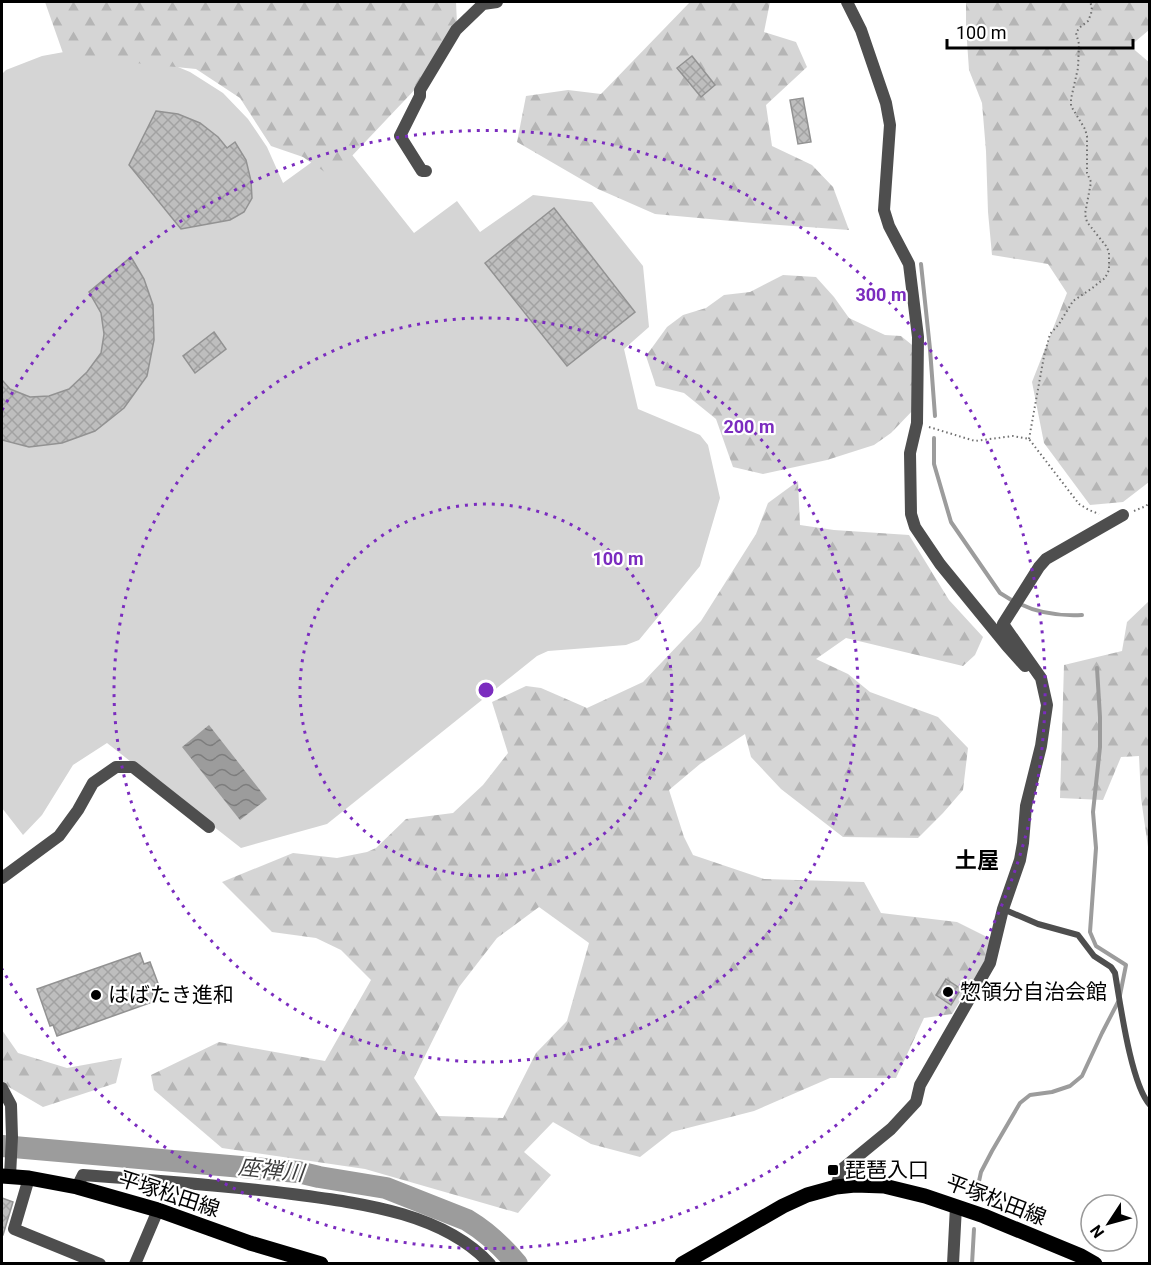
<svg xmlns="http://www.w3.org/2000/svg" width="1151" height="1265" viewBox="0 0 1151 1265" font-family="Roboto,'Noto Sans JP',sans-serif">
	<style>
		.green { fill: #d5d5d5 }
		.forest { fill: url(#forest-firs); fill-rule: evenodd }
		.water { fill: url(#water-waves) }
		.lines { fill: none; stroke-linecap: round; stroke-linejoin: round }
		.stream { stroke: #9c9c9c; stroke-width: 4 }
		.river { stroke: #9c9c9c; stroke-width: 22 }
		.building { fill: url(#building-cross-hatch); stroke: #929292; stroke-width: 1.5 }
		.path { stroke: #707070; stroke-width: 2; stroke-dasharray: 1.5 3; stroke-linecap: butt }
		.lane { stroke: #4e4e4e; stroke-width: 6 }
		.street { stroke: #4e4e4e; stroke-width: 12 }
		.primary { stroke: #000; stroke-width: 15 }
		.ring { fill: none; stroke: #7b2cbf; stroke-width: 3; stroke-dasharray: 3 6 }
		.poi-dot { fill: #000; stroke: #fff; stroke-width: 2 }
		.labels { text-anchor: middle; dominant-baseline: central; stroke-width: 4.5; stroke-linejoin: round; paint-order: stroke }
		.poi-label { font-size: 21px; fill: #000; stroke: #fff; text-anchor: start }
		.street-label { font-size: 21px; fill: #000; stroke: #fff }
		.neighbourhood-label { font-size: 22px; font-weight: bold; fill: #000; stroke: #fff }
		.water-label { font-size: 22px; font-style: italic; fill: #3d3d3d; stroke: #fff }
		.centre { fill: #7b2cbf; stroke: #fff; stroke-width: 3 }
		.ring-label { font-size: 18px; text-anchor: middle; font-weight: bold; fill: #7b2cbf; stroke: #fff; stroke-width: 4.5; stroke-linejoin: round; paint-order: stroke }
	</style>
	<defs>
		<pattern id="forest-firs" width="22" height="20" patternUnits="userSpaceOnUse" patternTransform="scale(1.5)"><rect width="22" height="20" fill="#d5d5d5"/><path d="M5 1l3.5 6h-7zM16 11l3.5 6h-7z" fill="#b5b5b5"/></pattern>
		<pattern id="water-waves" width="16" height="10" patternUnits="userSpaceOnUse" patternTransform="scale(1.5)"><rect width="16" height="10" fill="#9c9c9c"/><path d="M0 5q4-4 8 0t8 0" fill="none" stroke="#7d7d7d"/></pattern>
		<pattern id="building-cross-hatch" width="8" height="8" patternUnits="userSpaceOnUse" patternTransform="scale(1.5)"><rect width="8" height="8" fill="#bebebe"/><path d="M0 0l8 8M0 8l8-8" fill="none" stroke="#a2a2a2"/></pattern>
	</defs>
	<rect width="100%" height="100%" fill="#fff"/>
	<path class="green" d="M75 50 149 55 190 72 223 93 248 119 267 147 283 183 341 141 414 233 457 201 480 232 533 195 592 202 643 266 649 327 624 349 638 409 700 435 708 445 720 498 700 566 639 640 626 645 548 651 537 656 327 824 241 848 107 743 73 765 42 815 23 835 2 808V74L6 70 42 56Z"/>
	<path class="forest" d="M45 2H456L457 24 421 83 332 177 303 157 271 146 240 98 196 69 64 56Z
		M690 2H770L764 32 796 42 807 67 766 105 772 146 812 165 833 187 849 230 753 223 655 214 598 189 517 142 526 96 568 90 601 94Z
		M966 2H1149V30L1130 46 1150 63 1149 482 1123 502 1090 505 1044 443 1032 382 1067 293 1048 264 992 255 988 212 986 151 982 103 969 70 966 27Z
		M783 275 816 277 834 297 849 318 885 335 901 336 917 349 916 407 891 433 874 445 827 460 763 474 733 467 716 419 684 393 656 386 646 356 667 327 683 315 706 308 724 295 750 292Z
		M798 481 800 525 834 530 909 535 949 600 983 637 975 655 963 666 846 638 816 659 848 674 870 692 938 717 968 748 963 790 943 813 918 838 843 837 781 789 751 757 745 734 700 764 669 790 684 837 693 855 764 879 864 882 881 913 957 922 997 942 952 1014 924 1018 896 1078H830L754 1111 672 1132 640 1157 591 1144 553 1122 524 1152 551 1175 518 1213 365 1169 222 1148 154 1090 151 1075 219 1042 325 1061 371 980 341 950 316 938 272 932 222 882 293 853 337 858 367 852 376 848 406 819 453 813 483 785 508 753 492 702 526 686 541 688 587 708 643 682 701 621 756 534 768 503ZM539 907 589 943 567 1021 536 1053 503 1118 439 1116 414 1078 459 987 497 938Z
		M1149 601V854L1141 798 1139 756 1121 757 1103 800 1060 798 1064 665 1122 651 1127 622Z
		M2 1030 18 1053 67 1068 122 1058 116 1083 43 1107 2 1083Z"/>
	<path class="water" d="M209 725 267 799 240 820 182 747Z"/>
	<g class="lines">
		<path class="stream" d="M921 264 930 349 935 416
			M934 438V464L951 522 1000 593 1013 601
			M1020 604C1040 614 1061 616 1082 615
			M1097 668 1100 717V747L1093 812 1096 848 1090 932 1096 946 1126 965 1120 995
			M976 1195 981 1172 992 1151 1020 1103 1030 1095 1052 1092 1070 1086 1082 1076 1102 1033 1118 1002
			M972 1264 974 1229"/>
		<path class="river" d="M2 1146 298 1172 319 1177 386 1188 467 1220C487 1232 502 1246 517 1264"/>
	</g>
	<path class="building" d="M692 56 715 85 701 97 677 68Z
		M803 98 811 142 798 144 790 100Z
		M156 111 178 114 200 123 218 137 227 148 235 142 246 160 251 181 252 198 244 212 230 220 181 229 129 165Z
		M554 208 635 312 567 366 485 263Z
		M131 257 144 279 153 305 154 340 147 376 124 408 95 431 62 443 29 447 2 440V380L10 389 30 397 49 396 69 389 87 372 101 353 104 334 101 313 89 292Z
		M214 332 226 349 195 373 183 356Z
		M140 953 144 964 150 962 159 986 151 989 155 1001 57 1036 53 1025 50 1026 37 989Z
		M946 979 961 989 951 1005 936 995Z
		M2 1198 13 1202 3 1235H2Z"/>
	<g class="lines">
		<path class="path" d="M929 427 975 441 1013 436 1029 439 1079 504 1089 510 1099 514
			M1029 439 1044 356 1050 334 1059 324 1073 301 1091 289 1105 278 1109 270V252L1106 246 1087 222 1085 214 1091 182 1087 173V136L1085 129 1071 106V99L1078 68 1079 44 1076 33 1079 28 1088 21 1091 14 1092 7 1090 2
			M1134 511 1146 506 1150 502"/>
		<path class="lane" d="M1003 909 1038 924 1078 935 1094 956 1111 967 1115 973C1120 1002 1131 1085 1150 1105"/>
		<path class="street" d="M847 2 861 30 886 103 890 125 884 210 889 226 909 264 918 337 917 423 910 453 911 514 915 527 940 564 1007 646 1025 666
			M426 171H422L400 136 420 96V90L456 30 483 4 497 2
			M2 878 59 836 78 810 93 783 116 767H133L209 827
			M2 1088 11 1105 12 1137 10 1176
			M29 1178 14 1229 100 1264
			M77 1187 83 1175C153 1180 223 1185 292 1194 358 1203 442 1212 490 1264
			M836 1187 841 1170 891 1129 916 1102 920 1085 990 963 1003 909 1020 860 1023 843 1026 806 1041 746 1047 705 1041 678 1003 624 1039 567 1046 559 1123 515
			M135 1264 158 1210
			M953 1264 956 1206"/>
		<path class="primary" d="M2 1176 29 1178 77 1187 158 1210 250 1243 321 1264
			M682 1264 783 1206 807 1195 836 1187 855 1185 884 1186 925 1196 984 1216 1081 1256 1095 1264"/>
	</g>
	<g class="ring">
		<circle cx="486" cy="690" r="186"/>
		<circle cx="486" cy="690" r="372"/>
		<path d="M2 410A559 559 0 1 1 2 969"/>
	</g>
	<g class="poi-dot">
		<circle cx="948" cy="992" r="6"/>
		<circle cx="96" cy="995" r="6"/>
		<rect x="827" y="1164" width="12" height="12" rx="3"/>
	</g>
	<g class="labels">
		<g class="poi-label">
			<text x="960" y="992">惣領分自治会館</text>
			<text x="108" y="995">はばたき進和</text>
			<text x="845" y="1170">琵琶入口</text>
		</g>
		<g class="street-label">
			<text transform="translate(169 1194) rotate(18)">平塚松田線</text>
			<text transform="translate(996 1200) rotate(21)">平塚松田線</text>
		</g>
		<g class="neighbourhood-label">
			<text x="977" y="860">土屋</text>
		</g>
		<g class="water-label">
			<text transform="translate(271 1170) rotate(6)">座禅川</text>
		</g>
	</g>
	<circle cx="486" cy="690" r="9" class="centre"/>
	<g class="ring-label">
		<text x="881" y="301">300 m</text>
		<text x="749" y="433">200 m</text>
		<text x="618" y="565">100 m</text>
	</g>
	<rect width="1151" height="1265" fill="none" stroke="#000000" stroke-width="6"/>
	<g transform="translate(1109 1223) rotate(234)"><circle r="28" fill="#ffffff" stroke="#999999" stroke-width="1.5"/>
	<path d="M0-4.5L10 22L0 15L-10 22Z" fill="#000000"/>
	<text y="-9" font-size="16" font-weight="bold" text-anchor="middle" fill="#000000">N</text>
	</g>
	<path d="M947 39v9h186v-9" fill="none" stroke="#000000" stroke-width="3"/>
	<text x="956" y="39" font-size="18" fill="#000000" stroke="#ffffff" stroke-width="4.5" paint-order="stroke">100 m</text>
</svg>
